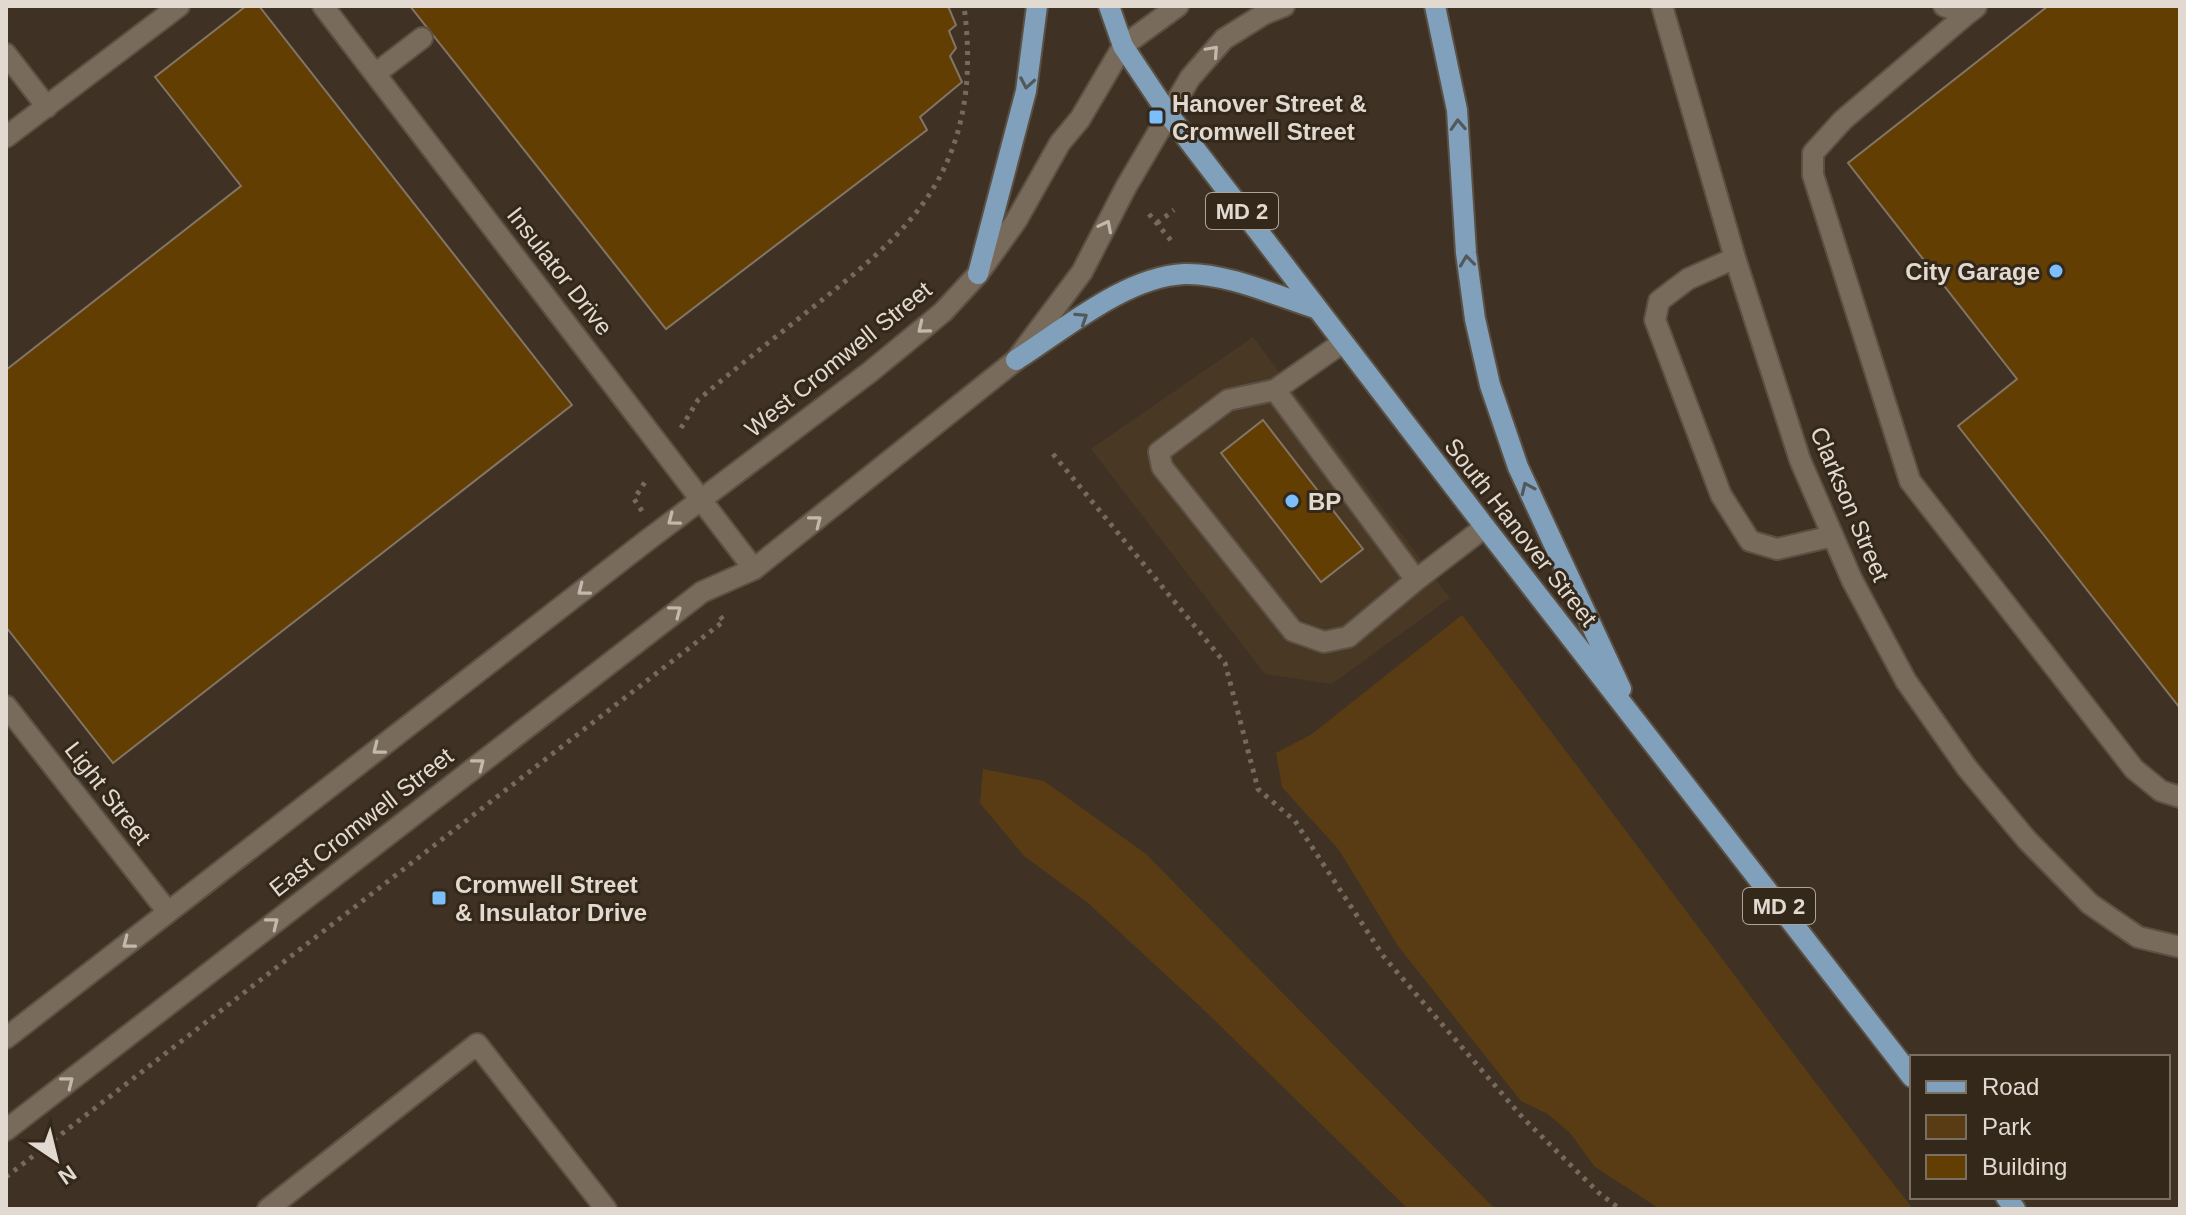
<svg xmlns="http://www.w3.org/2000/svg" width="2186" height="1215" viewBox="0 0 2186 1215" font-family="Helvetica,sans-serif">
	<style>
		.built { fill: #493824 }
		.green { fill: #593c14 }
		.building { fill: #633e03; stroke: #837565; stroke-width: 2 }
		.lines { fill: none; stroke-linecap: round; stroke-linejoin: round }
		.minor-casing { stroke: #5a5043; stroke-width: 24 }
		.major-casing { stroke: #5a5043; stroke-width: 24 }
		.path { stroke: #756a5d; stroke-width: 5; stroke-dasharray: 4 6; stroke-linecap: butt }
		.minor { stroke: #796b5b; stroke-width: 20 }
		.major { stroke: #81a0bb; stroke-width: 20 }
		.oneway { stroke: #c2b9ae }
		.oneway2 { stroke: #53585a }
		.poi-dot { fill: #7cbef9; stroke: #34281a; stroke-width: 3 }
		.labels { text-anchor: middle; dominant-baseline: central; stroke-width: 6; stroke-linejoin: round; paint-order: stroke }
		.shield { fill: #34281a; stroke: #aea59a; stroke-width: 2 }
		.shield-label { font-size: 22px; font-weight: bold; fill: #e2dad1 }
		.poi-label { font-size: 24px; font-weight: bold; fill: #e2dad1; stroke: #34281a; text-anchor: start }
		.street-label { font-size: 24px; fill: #e2dad1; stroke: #34281a }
	</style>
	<rect width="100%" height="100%" fill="#3f3224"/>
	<path class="built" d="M1253 337 1450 598 1332 684 1265 674 1091 449Z"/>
	<path class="green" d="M1462 615C1614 812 1760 1013 1913 1209H1660L1595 1167 1570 1133 1548 1114 1521 1101 1398 946 1339 850 1282 787 1276 753 1312 734Z
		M983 769 1044 781 1146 854 1495 1209H1408L1203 1009 1088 903 1024 856 980 803Z"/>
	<path class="building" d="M246 6H259L572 405 113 763 6 627V370L241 186 155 77Z
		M410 6H948L956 25 949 31 956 48 950 56 962 82 920 117 927 130 666 329Z
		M2048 6H2180V708L1958 426 2017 379 1848 163Z
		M1263 420 1363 549 1321 582 1221 453Z"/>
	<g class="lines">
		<defs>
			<path id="minor" d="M323 6 754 569
				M1662 6 1735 258 1800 460 1852 580 1906 681 1967 768 2027 840 2090 904 2138 937 2180 947
				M1944 6 1967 14 1976 7
				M1967 14 1843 120 1813 153V175L1910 481 2134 769 2161 791 2180 797
				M6 54 47 107
				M375 74 422 38
				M6 137 179 6
				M1735 258 1688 279 1659 301 1655 320 1721 495 1750 541 1777 549 1833 536
				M1342 343 1275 390 1228 400 1159 452 1162 467 1293 631 1324 642 1348 637 1416 580 1485 527
				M1275 390 1416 580
				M6 706 168 912
				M6 1038 645 542 870 372 943 312 978 274 1016 221 1060 143 1080 119 1123 46 1178 6
				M6 1130 702 592 754 569 1016 360 1082 272 1126 187 1190 78 1224 39 1264 14 1284 6
				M268 1209 477 1044 606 1209"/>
			<path id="major" d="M1109 6 1123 46 1169 115 1485 527 1912 1077
				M1435 6 1457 110 1466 253 1475 319 1490 385 1518 467 1621 689
				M978 274 1026 91 1037 6
				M1016 360C1065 329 1125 277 1184 274 1224 272 1277 296 1315 308
				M2006 1197 2015 1209"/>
		</defs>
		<use href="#minor" class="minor-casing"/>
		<use href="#major" class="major-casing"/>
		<path class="path" d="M1149 214 1174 244
			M1157 223 1174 210
			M681 428 698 400C737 367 777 336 817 304 867 264 921 222 947 162 969 112 971 59 964 6
			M1053 454 1225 663 1258 789 1295 821 1384 957 1523 1118 1599 1193 1620 1209
			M642 511 634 499 647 479
			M6 1177 724 621 719 615"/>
		<use href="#minor" class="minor"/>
		<use href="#major" class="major"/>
	</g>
	<defs><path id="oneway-chevron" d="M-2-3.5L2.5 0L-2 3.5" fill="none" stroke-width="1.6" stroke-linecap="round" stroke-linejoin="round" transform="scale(2)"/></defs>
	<g class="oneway">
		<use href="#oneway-chevron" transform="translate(1213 51) rotate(-48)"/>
		<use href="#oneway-chevron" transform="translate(1106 226) rotate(-63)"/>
		<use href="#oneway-chevron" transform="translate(923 328) rotate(141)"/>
		<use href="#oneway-chevron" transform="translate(673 520) rotate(143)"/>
		<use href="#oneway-chevron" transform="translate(816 521) rotate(-38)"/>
		<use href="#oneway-chevron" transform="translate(583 590) rotate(142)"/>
		<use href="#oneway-chevron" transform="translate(676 611) rotate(-37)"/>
		<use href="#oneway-chevron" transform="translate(378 749) rotate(142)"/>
		<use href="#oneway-chevron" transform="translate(479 764) rotate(-38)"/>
		<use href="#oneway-chevron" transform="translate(273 923) rotate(-38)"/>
		<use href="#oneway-chevron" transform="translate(128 943) rotate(142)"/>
		<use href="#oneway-chevron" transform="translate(68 1082) rotate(-38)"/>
	</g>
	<g class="oneway2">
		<use href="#oneway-chevron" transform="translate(1027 83) rotate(100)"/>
		<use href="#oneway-chevron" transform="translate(1458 125) rotate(-93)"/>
		<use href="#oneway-chevron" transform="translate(1467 261) rotate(-97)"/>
		<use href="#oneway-chevron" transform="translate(1082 318) rotate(-33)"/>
		<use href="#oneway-chevron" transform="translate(1527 488) rotate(-114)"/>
	</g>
	<g class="poi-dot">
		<rect x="1148" y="109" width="16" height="16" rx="4"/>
		<circle cx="2056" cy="271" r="8"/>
		<circle cx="1292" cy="501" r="8"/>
		<rect x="431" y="890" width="16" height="16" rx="4"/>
	</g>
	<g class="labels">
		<g class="shield">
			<rect x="1206" y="193" width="72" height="36" rx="6"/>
			<rect x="1743" y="888" width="72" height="36" rx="6"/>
		</g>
		<g class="shield-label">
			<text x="1242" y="211">MD 2</text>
			<text x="1779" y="906">MD 2</text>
		</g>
		<g class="poi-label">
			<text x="1172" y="103">Hanover Street &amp;<tspan x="1172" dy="28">Cromwell Street</tspan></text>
			<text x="2040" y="271" text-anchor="end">City Garage</text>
			<text x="1308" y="501">BP</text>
			<text x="455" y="884">Cromwell Street<tspan x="455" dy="28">&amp; Insulator Drive</tspan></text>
		</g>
		<g class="street-label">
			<text transform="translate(560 271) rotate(52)">Insulator Drive</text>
			<text transform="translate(838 359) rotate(-39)">West Cromwell Street</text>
			<text transform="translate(1850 504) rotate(67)">Clarkson Street</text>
			<text transform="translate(1521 532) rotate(52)">South Hanover Street</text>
			<text transform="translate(108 793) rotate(52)">Light Street</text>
			<text transform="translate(361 822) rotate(-38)">East Cromwell Street</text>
		</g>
	</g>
	<rect width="2186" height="1215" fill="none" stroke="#e2dad1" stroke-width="16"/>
	<rect x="1910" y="1055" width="260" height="144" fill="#34281a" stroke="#7a6f63" stroke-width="2"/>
	<rect x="1926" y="1081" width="40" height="12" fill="#81a0bb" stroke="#7a6f63" stroke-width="2"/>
	<text x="1982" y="1095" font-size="24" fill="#e2dad1">Road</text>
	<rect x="1926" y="1115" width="40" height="24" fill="#593c14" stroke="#7a6f63" stroke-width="2"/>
	<text x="1982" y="1135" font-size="24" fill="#e2dad1">Park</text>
	<rect x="1926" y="1155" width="40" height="24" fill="#633e03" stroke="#7a6f63" stroke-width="2"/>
	<text x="1982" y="1175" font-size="24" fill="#e2dad1">Building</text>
	<g transform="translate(56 1159) rotate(145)" stroke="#34281a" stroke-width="6" paint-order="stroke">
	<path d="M0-6L14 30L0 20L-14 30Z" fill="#e2dad1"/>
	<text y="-12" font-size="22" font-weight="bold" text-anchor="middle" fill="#e2dad1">N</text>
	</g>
</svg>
